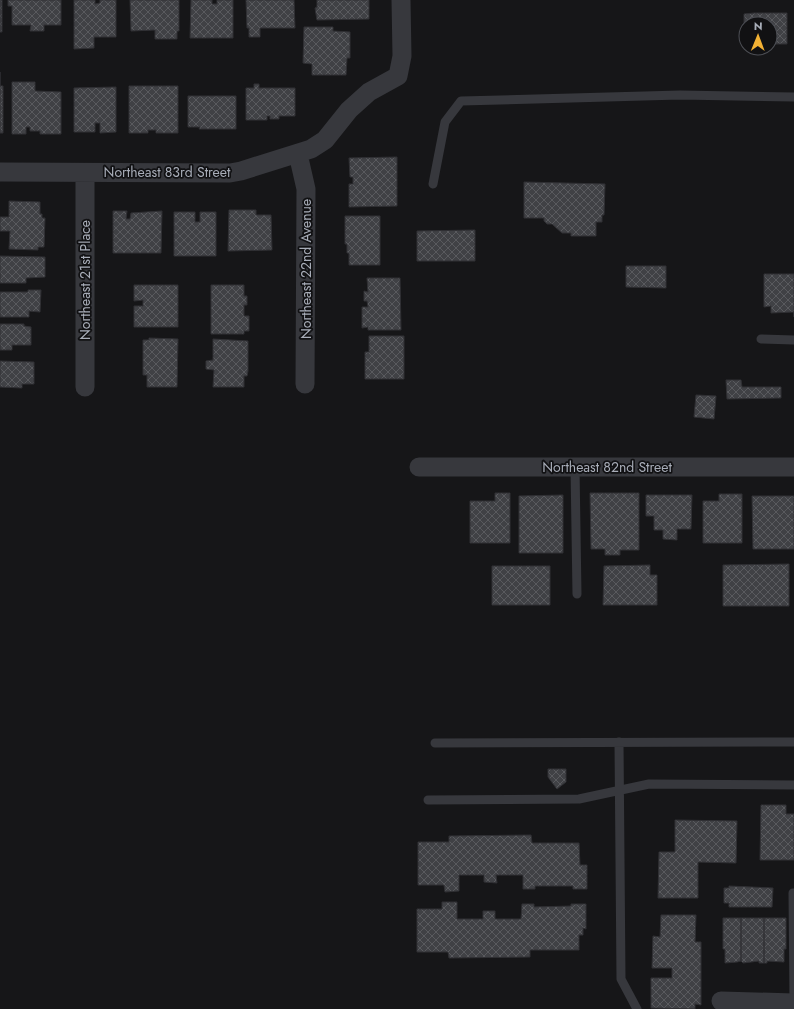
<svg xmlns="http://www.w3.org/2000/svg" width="794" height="1009" viewBox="0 0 794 1009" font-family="Jost,sans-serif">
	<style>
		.building { fill: url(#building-cross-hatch); stroke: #303034 }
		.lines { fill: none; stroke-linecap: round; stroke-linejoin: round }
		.service { stroke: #37383d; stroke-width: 9 }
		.minor { stroke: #37383d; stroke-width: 19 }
		.labels { text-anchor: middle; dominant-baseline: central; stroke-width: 3.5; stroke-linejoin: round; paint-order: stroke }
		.street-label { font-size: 14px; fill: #a8adb8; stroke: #111113 }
	</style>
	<defs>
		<pattern id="building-cross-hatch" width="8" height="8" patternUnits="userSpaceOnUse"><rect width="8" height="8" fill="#404145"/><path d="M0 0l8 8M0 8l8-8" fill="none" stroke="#595a5e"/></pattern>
	</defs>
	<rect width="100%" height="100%" fill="#161618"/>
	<path class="building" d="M0 0H2V32H0Z
		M8 0H61V25H44V31H30L31 25H12V6H8Z
		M74 0H95V4L100 3V0H116V37H94V48L74 49Z
		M130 0H179V31H177V39H155V30L131 31Z
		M191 0H212V4H217V0H233V38H190Z
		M246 0H294L295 28H260V37H249V28H247Z
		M317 0H369V19L317 20 315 8 317 7Z
		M754 13H787V44H770V24H746V41H744V14Z
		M304 27H333V31L350 32V58H347L346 75H312V64L303 63Z
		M0 72V86H3V133H0Z
		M12 82H35V91L61 92V134H40V131H30V127H26V134H12Z
		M254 84H259V88H295V116H279V119H270V116H267V120H246V88H254Z
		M129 86H178V133H156V130H148V133H129Z
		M116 87V132L100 133V123H95V132H74V88Z
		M188 96H236V129H199L200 127H188Z
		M397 157V206L349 207V184H353V177H350L349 158Z
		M524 182 605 184 604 215H602V222H596V236H571V233H562L552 224H547L544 221V218H524Z
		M9 201 40 202V214H42V218H45L44 247H38V250L9 249 10 231H0V217H9Z
		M229 210H256V215H271L272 250 228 251Z
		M113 211H127L126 219H130L131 213 162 211 161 253H113Z
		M174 212H195V222H200V212H216V256H174Z
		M345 216H380V265H349V253H347V244H345Z
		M475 230V261H417V231Z
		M0 256 45 257V277L26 278V283H0Z
		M626 266H666V288L626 287Z
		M764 274H794V317V312L771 313V306L764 307Z
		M367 278H400L401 330H368V327L362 328V307H368L367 301H364V291L368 292Z
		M134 285H178V327H134V306H143V300L134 301Z
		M211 285H244V296H247V305H244V316H249V331H244V334H211Z
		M28 290H41L40 312 29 311V317H0V292H28Z
		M0 324H24V326L31 327V345H12V350H0Z
		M369 336H404V379H365V352H369Z
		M149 338 178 339 177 387H147V375H143V340H149Z
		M213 339 248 341V371L247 376H244V387H213L214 370 206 369V361L213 360Z
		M0 361 34 362V384H22V388L0 387Z
		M726 380H741L742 387H781V398L727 399Z
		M696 395 716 396 714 419 694 417Z
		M495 493H510V543H470V501H495Z
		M590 493H639V550H620V555H605V549H591Z
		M719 494H742V543H703V501H719Z
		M563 495V553H519V496Z
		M646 495H692L691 529H677V540L663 539V530H654V516H646Z
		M752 496H794V549H753Z
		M789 564V606H723V565Z
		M650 565V575H657V605H603L604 566Z
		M492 566H550V605H492Z
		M548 769H566V782L557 789 548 777Z
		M761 805H786V814H794V860H760Z
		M675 820 737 821 736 863 698 862V898H658L659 852H675Z
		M531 835 532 843H579L580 865H587V889H573V886H535V889H523V875H496L497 883 484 882V875H459V891L445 892 444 885H418V842H449V836Z
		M729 886 773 888 772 907H729V903H724V888H729Z
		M442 902H457V919H483V911H495V919H521L522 904H534V907L571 906V904H586V929L583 928V935H579V950H530V957L449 958 448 952H417V909H442Z
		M661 915H696L695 942H701V1005L695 1004V1009L651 1008V978H672V968H652L653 936 660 937Z
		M723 918H741V961L737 962 725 963V949H723Z
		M741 918H764V963H759V961L743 963 741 961Z
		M764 918H786V949H784V962L767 961V963H764Z"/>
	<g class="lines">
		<path class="service" d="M433 184 445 122 461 101 680 95 794 97
			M761 339 794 340
			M575 467 577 594
			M619 742 621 979 637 1009
			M435 743 794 742
			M428 800 579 799 649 784 794 785
			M793 893 794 1003"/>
		<path class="minor" d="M298 154 306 189 305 384
			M0 172 230 173 241 171 311 149 325 140 349 110 369 92 398 76 402 56 401 0
			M85 173V387
			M419 467H794
			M721 1001 794 1003"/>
	</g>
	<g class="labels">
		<g class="street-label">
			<text x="167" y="172">Northeast 83rd Street</text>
			<text transform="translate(306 269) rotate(-90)">Northeast 22nd Avenue</text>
			<text transform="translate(85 280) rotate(-90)">Northeast 21st Place</text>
			<text x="607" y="467">Northeast 82nd Street</text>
		</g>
	</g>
	<g transform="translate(758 36) rotate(1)"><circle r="19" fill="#111113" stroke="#4d4f55"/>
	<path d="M0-3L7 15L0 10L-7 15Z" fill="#f2b134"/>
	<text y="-6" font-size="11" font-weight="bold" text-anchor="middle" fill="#a8adb8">N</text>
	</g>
</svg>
